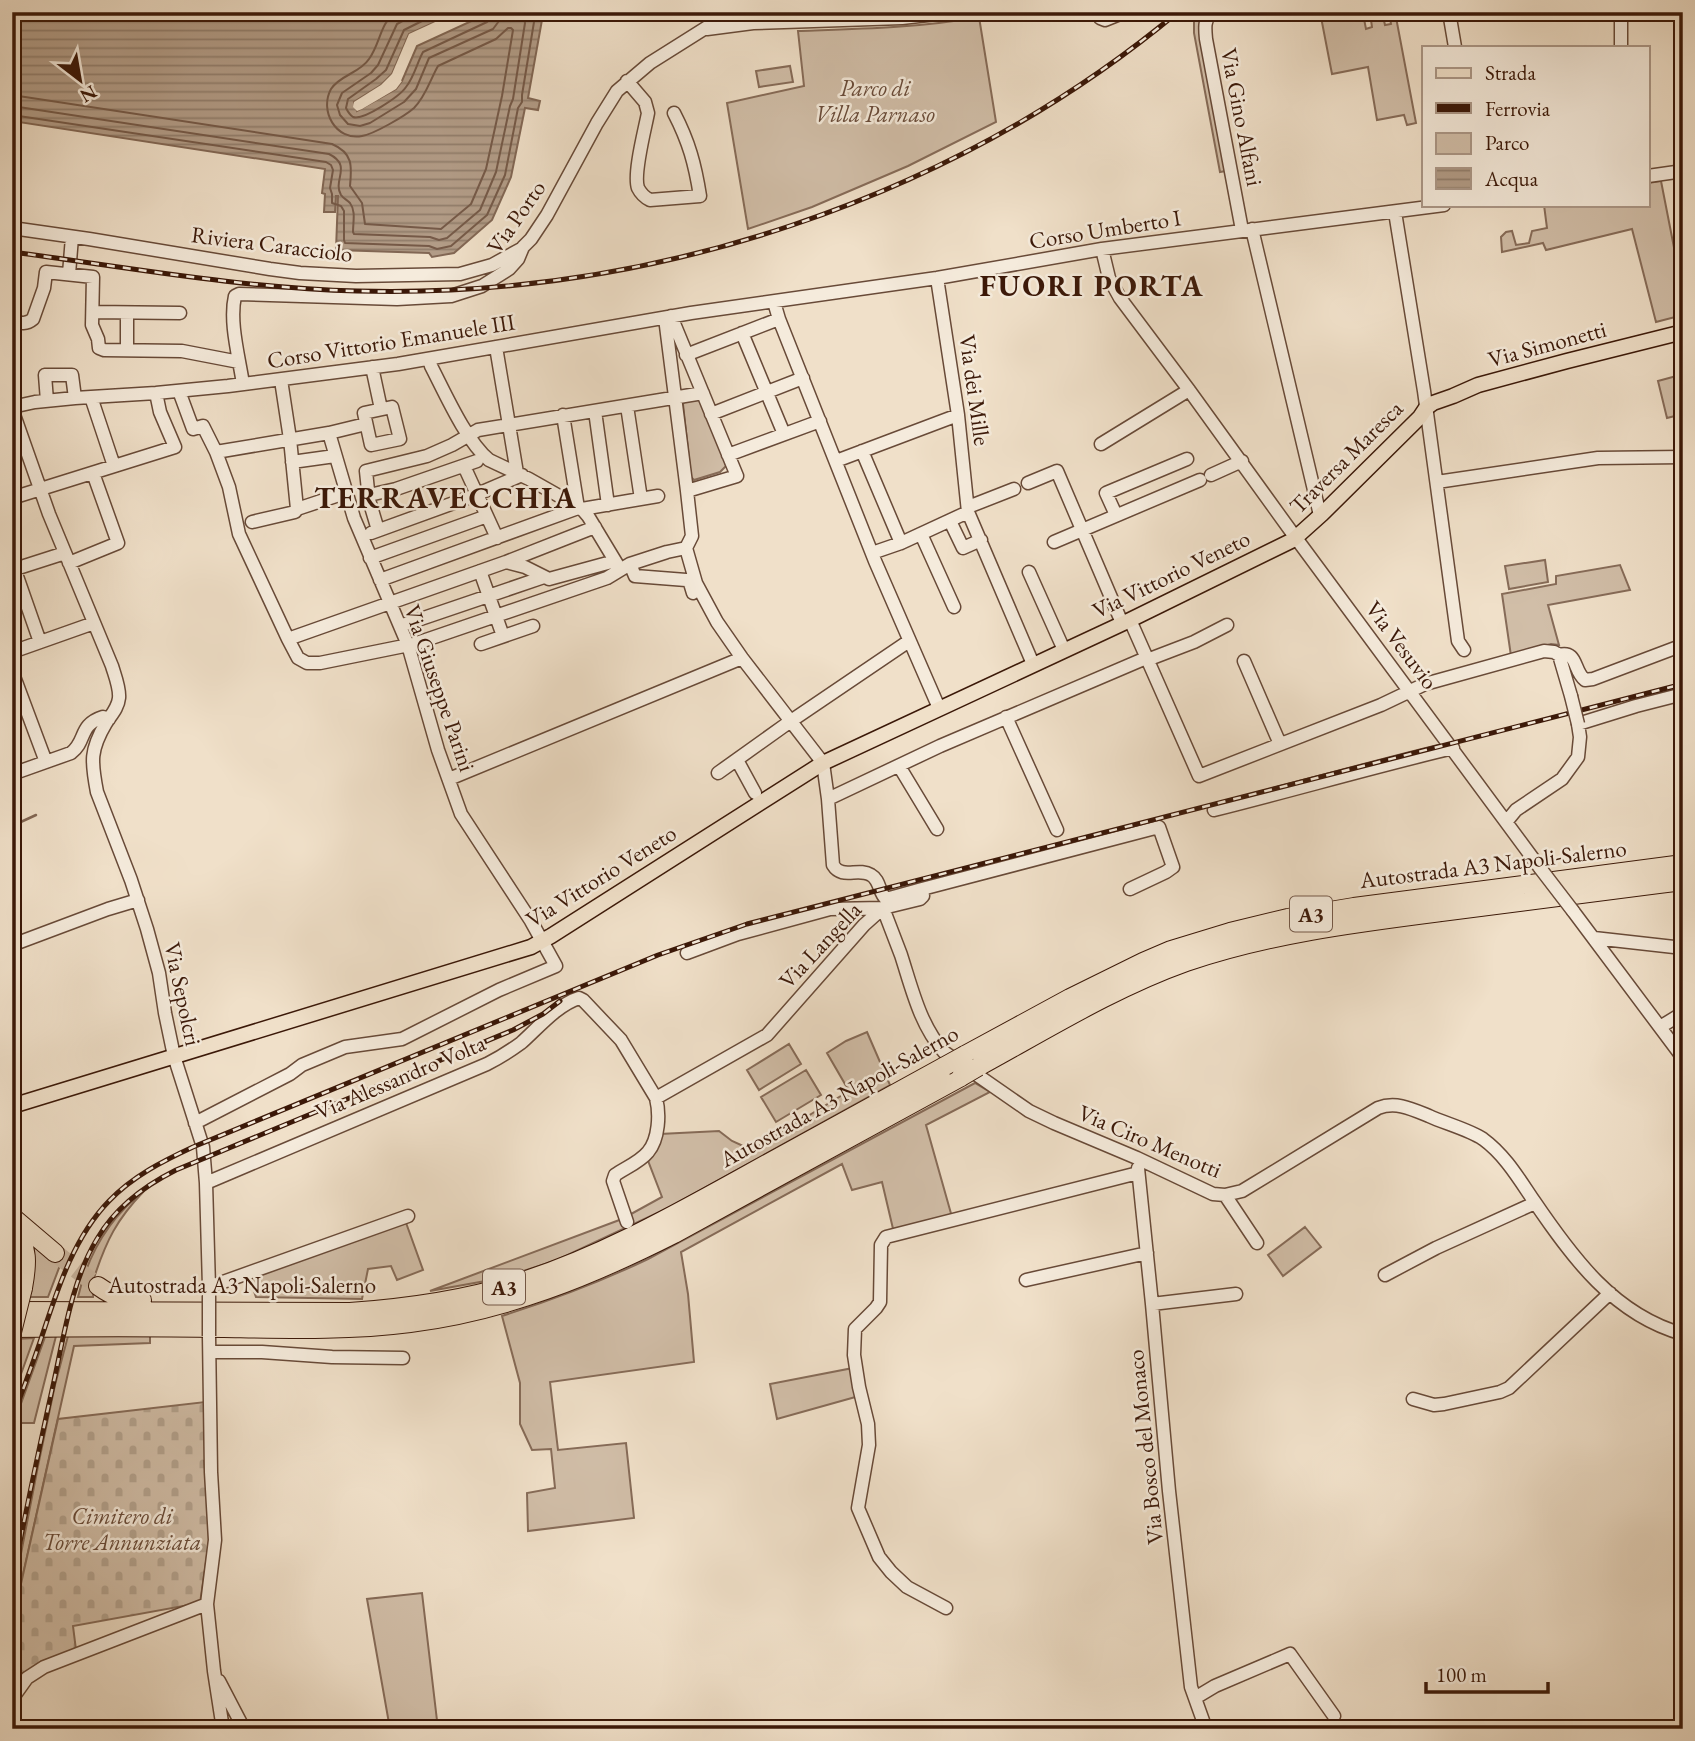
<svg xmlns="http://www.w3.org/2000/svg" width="1695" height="1741" viewBox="0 0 1695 1741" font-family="'EB Garamond',serif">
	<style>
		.green { fill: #d1bea8; stroke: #866b58; stroke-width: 2 }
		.cemetery { fill: url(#cemetery-stones); stroke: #866b58; stroke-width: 2 }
		.water { fill: url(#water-rules); stroke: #826754; stroke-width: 2 }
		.pier { fill: #f0e0c9 }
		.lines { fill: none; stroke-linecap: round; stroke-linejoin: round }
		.shore { stroke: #765a48; stroke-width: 2 }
		.stream { stroke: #826754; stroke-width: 2.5 }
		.highway-tunnel { stroke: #ccb8a2; stroke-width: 18; stroke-dasharray: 18 9; stroke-linecap: butt }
		.minor-casing { stroke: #684a38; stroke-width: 15 }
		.major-casing { stroke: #3b1808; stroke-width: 17 }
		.highway-casing { stroke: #3b1808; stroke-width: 20 }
		.minor { stroke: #f5ebdc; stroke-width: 12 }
		.major { stroke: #f0e0c9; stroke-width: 14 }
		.highway { stroke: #f0e0c9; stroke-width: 18 }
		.rail-casing { stroke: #3b1808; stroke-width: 5 }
		.rail { stroke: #f5ebdc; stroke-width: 2.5; stroke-dasharray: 8; stroke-linecap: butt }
		.minor-bridge-casing { stroke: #684a38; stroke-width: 15; stroke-linecap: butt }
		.highway-bridge-casing { stroke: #3b1808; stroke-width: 20; stroke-linecap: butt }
		.minor-bridge { stroke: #f5ebdc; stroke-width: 12 }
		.highway-bridge { stroke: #f0e0c9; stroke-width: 18 }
		.labels { text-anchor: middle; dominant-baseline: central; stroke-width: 5; stroke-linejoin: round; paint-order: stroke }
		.shield { fill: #f5ebdc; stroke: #735748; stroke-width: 2 }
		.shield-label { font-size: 21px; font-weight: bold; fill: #3b1808 }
		.park-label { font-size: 23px; font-style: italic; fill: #684a38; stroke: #f5ebdc }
		.street-label { font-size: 23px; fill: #3b1808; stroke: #f5ebdc }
		.district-label { font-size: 30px; font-weight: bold; letter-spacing: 2px; fill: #3b1808; stroke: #f5ebdc }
	</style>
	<defs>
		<pattern id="cemetery-stones" width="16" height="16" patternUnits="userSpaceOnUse" patternTransform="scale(1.75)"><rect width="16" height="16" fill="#d1bea8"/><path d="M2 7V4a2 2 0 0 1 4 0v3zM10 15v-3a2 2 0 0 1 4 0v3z" fill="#b4a38f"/></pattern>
		<pattern id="water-rules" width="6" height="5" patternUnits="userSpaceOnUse" patternTransform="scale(1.75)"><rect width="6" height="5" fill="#b29c87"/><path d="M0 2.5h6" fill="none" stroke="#927e6c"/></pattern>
	</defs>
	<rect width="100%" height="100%" fill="#f0e0c9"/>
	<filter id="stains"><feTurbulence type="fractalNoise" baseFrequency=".00286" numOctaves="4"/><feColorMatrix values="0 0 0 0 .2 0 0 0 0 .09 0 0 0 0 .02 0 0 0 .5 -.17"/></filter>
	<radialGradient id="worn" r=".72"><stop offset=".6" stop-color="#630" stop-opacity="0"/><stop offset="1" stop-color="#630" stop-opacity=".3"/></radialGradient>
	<path class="green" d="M1198 12H1211L1206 18 1231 170 1220 172 1194 33V20Z
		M1320 12H1356L1358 15 1363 14 1366 29 1372 27 1370 13 1382 12 1385 25 1391 24 1389 12H1395L1416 123 1407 125 1404 115 1377 120 1368 67 1332 74Z
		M979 17 996 122 908 166 812 207 748 229 727 103 804 86 798 31C858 29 919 28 979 17Z
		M790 66 793 82 759 87 756 71Z
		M1661 181 1678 268 1683 270V315L1656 322 1632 229 1546 250 1543 243 1502 252 1501 237 1506 232 1512 231 1516 245 1529 243 1532 231 1547 228 1544 205H1648V183Z
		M1680 375 1683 386V414L1667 418 1658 381Z
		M699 399 701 400 725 462 726 466 720 472 694 480 691 477 683 404 684 402Z
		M1545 560 1548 582 1509 589 1505 566Z
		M1620 565 1630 590 1548 605 1559 645 1551 644 1511 656 1502 594 1556 584V576Z
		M867 1032 890 1085 668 1208 557 1260 502 1278 430 1291 622 1219 662 1197 647 1158 660 1134 719 1131 732 1141 752 1150 849 1091 827 1053 846 1041Z
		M789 1044 801 1064 759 1090 747 1070Z
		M806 1070 821 1095 776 1122 761 1097Z
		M975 1083 990 1092 926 1125 952 1217 894 1233 882 1182 852 1190 842 1164 681 1252 688 1294 694 1362 550 1382 558 1450 626 1443 634 1518 528 1531 527 1493 555 1488 551 1449 532 1450 520 1424V1383L502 1316C552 1300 600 1282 648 1259Z
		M144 1191C117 1219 106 1241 94 1278L99 1281 94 1288 93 1297H78C88 1254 109 1218 144 1191Z
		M405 1220 423 1270 397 1280 391 1266 368 1269 362 1299 256 1297 249 1277Z
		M1305 1227 1321 1247 1283 1276 1268 1255Z
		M27 1237 53 1256 62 1260 48 1297H26Z
		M150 1335V1343L74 1346 16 1606 12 1652V1600L38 1466 55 1385 68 1336Z
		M56 1336 34 1423H14L45 1337Z
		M34 1338 12 1399V1352L15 1339Z
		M853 1368 859 1396 777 1419 770 1384Z
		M422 1593 438 1729H390L367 1599Z"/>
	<path class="cemetery" d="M205 1402 207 1461H204L208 1498 209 1542 200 1603 73 1626 76 1650 12 1688V1652L16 1606 58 1419Z"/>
	<path class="water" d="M12 12H457L409 34 392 74 381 85 354 102 357 111 396 89 402 81 417 46 491 12H538L542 20 528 98 540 101 538 110 525 108 511 177 492 220 454 253 432 257 429 253 336 250 338 196H336L335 212H324L325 194 322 193 325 169 12 121Z"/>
	<path class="pier" d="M457 12H460L459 15 411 37 395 76 383 88 357 106H361L394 86 398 80 402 81 396 89 362 109 357 111 353 107 354 102 381 85 392 74 409 34Z"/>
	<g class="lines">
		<path class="shore" d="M419 12 397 24 378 65 371 73 342 93 337 105 340 115 348 124 360 126 370 123 404 102 416 89 429 58 493 29 499 21 501 12
			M440 12 404 30 386 70 376 79 348 99 346 108C348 112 350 115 353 117 363 121 400 96 406 87 414 77 417 63 423 52L487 22 491 18 492 12
			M12 95 332 144C353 153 352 166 350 186L362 203 365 224 441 229 471 204 486 169 502 96 513 30 511 28H508L496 39 438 66C430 80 426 96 414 108 405 116 374 134 362 136 336 141 319 111 331 89 340 75 360 73 369 59 380 44 380 24 395 12
			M12 106 329 154C353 166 332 180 341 195 343 198 347 200 350 203 356 211 353 222 353 232L354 234 430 237 439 240 447 238 480 210 496 172 510 106 513 99 525 23 523 12
			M12 115 326 162 331 165 333 170 330 188 332 194V203L341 206 344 211V240L345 243 429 246 437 249 451 246 487 215 505 175 518 108 522 102V95L534 22 532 12"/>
		<path class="stream" d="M12 826 36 815"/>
		<path class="highway-tunnel" d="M55 1253 98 1286"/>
		<defs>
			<path id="minor" d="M1098 12 1100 18 1105 20 1125 12
				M1211 12C1204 21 1205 28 1206 39L1242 230
				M1449 12 1455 47
				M1621 12V47
				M707 29 753 23 902 18 953 12
				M627 81 645 102 648 113C645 129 633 174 638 188 641 194 644 197 650 200L700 196C695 164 689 142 674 113
				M1648 176 1683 171
				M1395 212 1424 391 1458 641 1464 650
				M12 228 89 239 270 269 300 273 356 276 460 274 492 265 521 249
				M1252 229 1319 511 1322 514
				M1102 249 1109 278 1120 298 1189 390 1293 534 1540 868
				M69 274 72 237
				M937 278 958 415 968 512 1033 664
				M774 302 779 319 875 561 939 708
				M93 312 180 313
				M127 313V350
				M665 318 687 491 737 476 671 316
				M12 321C20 323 26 325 33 319L44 288 46 272 93 277 92 325 98 339 99 348 104 350 182 351 239 362
				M742 333 784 434
				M496 347 517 473
				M686 355 779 319
				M429 359 431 366C445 393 466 441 489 460L529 479 582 509 588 516 620 569
				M372 367 381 409
				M281 380 290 439 297 509
				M243 384C239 357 229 322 235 296L239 294 397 299 451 296 482 286 509 269 518 259 523 247 531 239 547 215 597 123 617 91 650 63 731 12
				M179 391 193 429 203 426 216 452 229 487 239 534 288 639 298 658 307 663H320L414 644 607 578 630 564 667 552 686 548
				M91 397 114 466
				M47 401 45 375H72L75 398
				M627 406 641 499
				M12 407 35 402 75 398 156 393 228 386 398 364 691 313 937 278 1102 249 1444 205
				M392 407 400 439 371 445 364 413Z
				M12 409 49 514 112 666C115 676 120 688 119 698 118 708 111 715 106 723 90 750 91 761 97 792L131 880 147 929 159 973 165 1013 174 1056 203 1147 206 1183 209 1287 408 1216
				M595 411 608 505
				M711 414 803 378
				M1101 444 1189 390
				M862 451 901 543
				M216 452 329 433 366 424
				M728 455 820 421
				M836 461 958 415
				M292 462 335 456
				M464 466 497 538
				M1211 475 1242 461
				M1437 482 1598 458 1683 457
				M1028 483 1057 471 1122 623
				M369 495 396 489 477 461
				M12 498 175 447 160 412 156 393
				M968 507 1014 489
				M582 509 658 496
				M1116 515 1106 493 1187 459
				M950 521 963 548 981 540
				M252 522 295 512 297 509 345 493
				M378 530 369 500 366 471 427 456 452 445 478 430 703 393
				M371 533 473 496 522 475
				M921 534 954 607
				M1054 542 1200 480
				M686 548 696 583 717 622 742 658 823 763 828 799 833 865C842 880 858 867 871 875 880 880 879 893 886 899L922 889 923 896 920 899 883 908C889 924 895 939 901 955 912 989 920 1025 944 1052L1029 1111 1054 1123 1137 1158 1213 1194 1225 1195 1242 1191 1378 1108C1396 1101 1412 1109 1429 1116 1444 1123 1470 1130 1483 1139 1505 1155 1519 1179 1534 1201 1572 1257 1614 1315 1683 1334
				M686 548 692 536 687 491
				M872 553 901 543 968 512
				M370 558 487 516
				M12 562 40 642
				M506 562 525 567 549 579
				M69 563 118 543 93 473
				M630 564 635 576 686 580 690 583 693 593
				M12 570 65 553
				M480 571 503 636
				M1029 572 1064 650
				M549 579 615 561
				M380 580 578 508 563 415
				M1130 620 1199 776 1381 705 1425 684 1544 651 1554 652 1559 655 1571 696
				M400 626 544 577
				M288 639 506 562 595 527
				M481 644 533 626
				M12 652 94 623
				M1559 655C1578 650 1573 671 1585 680L1593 679 1683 645
				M1147 660 1194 642 1227 625
				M1244 661 1280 744
				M12 671 46 762
				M1006 717 1057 830
				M737 760 755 793
				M899 766 937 829
				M718 773 788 723 909 641
				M12 774 71 753C87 741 78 725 103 717L109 719
				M449 779 742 658
				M828 799 940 746 1146 658
				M1214 810C1294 790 1373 767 1453 748
				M1507 821 1516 810 1562 779 1578 757 1580 737 1578 724 1636 706 1683 694
				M922 889 1159 827 1173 867 1166 872 1130 889
				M1573 911 1683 1058
				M1594 938 1683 948
				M12 945 108 909 138 900
				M1660 1027 1683 1013
				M656 1098 767 1035 864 925 883 908 830 909 738 934 687 953
				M195 1123 290 1074 302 1065 345 1047 402 1039 499 990 556 966 531 921 461 814 438 750 408 645 354 518 329 433
				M1138 1168 1152 1304 1169 1491 1191 1687 1206 1729
				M206 1183 487 1064C499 1058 510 1051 521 1043 538 1028 557 1005 579 998L583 1000 621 1040 656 1098C660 1114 659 1139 648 1152 640 1162 625 1168 615 1175L613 1181 627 1222
				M1225 1195 1257 1243
				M1385 1275 1436 1248 1535 1203
				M1026 1280 1147 1253
				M1152 1304 1236 1294
				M209 1336 211 1472 215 1540 207 1604 214 1671 223 1729
				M210 1352H262L332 1357 403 1358
				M1413 1399 1434 1405 1444 1404 1500 1392 1509 1388 1610 1293
				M946 1608 907 1587 891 1572 879 1557 858 1508 869 1445 868 1424 859 1387 854 1355 855 1329 876 1308 880 1302 881 1245 886 1237 1138 1173
				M219 1681 244 1729
				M1195 1698 1215 1686 1290 1654 1334 1716
				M12 1699 27 1678 44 1667 207 1604"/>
			<path id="major" d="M12 1106 531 947 551 936 823 763 1130 620 1293 540 1322 514 1420 417 1426 408 1433 403 1453 396 1478 385 1567 361 1683 332"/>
			<path id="highway" d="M965 1055 1070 998 1143 962 1171 950 1230 932 1288 918 1354 907 1683 864
				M978 1067C1046 1030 1113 988 1186 962 1268 934 1355 923 1441 912 1521 902 1602 891 1683 881
				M15 1219 55 1253
				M12 1228C30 1245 27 1266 23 1288
				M12 1248 14 1264 12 1274
				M98 1286C115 1298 121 1299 142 1300
				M12 1311 350 1312C404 1308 459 1301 511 1285 593 1260 667 1219 741 1178 809 1141 877 1104 945 1066
				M12 1328C83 1327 154 1327 224 1328 286 1329 348 1331 410 1323 505 1311 589 1277 674 1234L961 1077"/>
		</defs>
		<use href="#minor" class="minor-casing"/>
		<use href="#major" class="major-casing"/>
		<use href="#highway" class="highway-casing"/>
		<use href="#minor" class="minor"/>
		<use href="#major" class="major"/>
		<use href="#highway" class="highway"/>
		<defs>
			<path id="rail" d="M12 252C126 267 241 288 357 291 650 299 952 200 1178 12
				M12 1419C22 1392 32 1366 41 1339 57 1291 73 1238 109 1201 133 1176 163 1161 193 1147L658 955 747 924 1683 684
				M12 1585C24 1517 39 1449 54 1381 64 1335 72 1280 97 1239 115 1208 144 1186 176 1170L513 1030 543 1014 560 1001"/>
		</defs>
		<use href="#rail" class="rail-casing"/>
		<use href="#rail" class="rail"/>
		<defs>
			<path id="minor-bridge" d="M1571 696 1578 724
				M1540 868 1573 911
				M209 1287V1336"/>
			<path id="highway-bridge" d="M945 1066 965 1055
				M961 1077 978 1067
				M12 1332 23 1288"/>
		</defs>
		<use href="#minor-bridge" class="minor-bridge-casing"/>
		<use href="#highway-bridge" class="highway-bridge-casing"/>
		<use href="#minor-bridge" class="minor-bridge"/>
		<use href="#highway-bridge" class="highway-bridge"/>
	</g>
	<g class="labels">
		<g class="shield">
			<rect x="1290" y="896.5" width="42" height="35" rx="5"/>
			<rect x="483" y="1269.5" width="42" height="35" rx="5"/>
		</g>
		<g class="shield-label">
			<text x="1311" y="914">A3</text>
			<text x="504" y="1287">A3</text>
		</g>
		<g class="park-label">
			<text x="875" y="88">Parco di<tspan x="875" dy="26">Villa Parnaso</tspan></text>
			<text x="122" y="1516">Cimitero di<tspan x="122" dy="26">Torre Annunziata</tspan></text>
		</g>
		<g class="street-label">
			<text transform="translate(1242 117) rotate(79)">Via Gino Alfani</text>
			<text transform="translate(516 217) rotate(-55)">Via Porto</text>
			<text transform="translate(1105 229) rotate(-9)">Corso Umberto I</text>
			<text transform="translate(272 244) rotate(7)">Riviera Caracciolo</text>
			<text transform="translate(391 341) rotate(-9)">Corso Vittorio Emanuele III</text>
			<text transform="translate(1547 344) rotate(-15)">Via Simonetti</text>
			<text transform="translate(975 390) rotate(82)">Via dei Mille</text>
			<text transform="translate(1346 457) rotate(-45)">Traversa Maresca</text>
			<text transform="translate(1171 574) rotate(-26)">Via Vittorio Veneto</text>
			<text transform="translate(1402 645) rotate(53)">Via Vesuvio</text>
			<text transform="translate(440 688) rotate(71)">Via Giuseppe Parini</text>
			<text transform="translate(1493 864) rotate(-7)">Autostrada A3 Napoli-Salerno</text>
			<text transform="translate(601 876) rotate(-32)">Via Vittorio Veneto</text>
			<text transform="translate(820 945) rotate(-47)">Via Langella</text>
			<text transform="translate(183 994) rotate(78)">Via Sepolcri</text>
			<text transform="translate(400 1077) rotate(-23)">Via Alessandro Volta</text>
			<text transform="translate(839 1096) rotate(-29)">Autostrada A3 Napoli-Salerno</text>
			<text transform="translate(1150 1141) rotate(23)">Via Ciro Menotti</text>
			<text x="242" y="1285">Autostrada A3 Napoli-Salerno</text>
			<text transform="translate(1145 1447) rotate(-96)">Via Bosco del Monaco</text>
		</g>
		<g class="district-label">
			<text x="1092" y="285">FUORI PORTA</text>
			<text x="446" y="497">TERRAVECCHIA</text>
		</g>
	</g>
	<rect width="1695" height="1741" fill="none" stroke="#f0e0c9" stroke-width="42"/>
	<rect x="14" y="14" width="1667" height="1713" fill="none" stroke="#3b1808" stroke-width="3.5"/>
	<rect x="21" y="21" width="1653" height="1699" fill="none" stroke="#3b1808" stroke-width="2"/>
	<rect x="1422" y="46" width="228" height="161" fill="#f5ebdc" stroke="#ab9787" stroke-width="2"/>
	<rect x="1436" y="68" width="35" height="10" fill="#f0e0c9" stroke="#ab9787" stroke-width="2"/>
	<text x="1485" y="80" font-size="21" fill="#3b1808">Strada</text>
	<rect x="1436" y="103" width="35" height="10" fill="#3b1808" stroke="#ab9787" stroke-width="2"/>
	<text x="1485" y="116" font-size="21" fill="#3b1808">Ferrovia</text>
	<rect x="1436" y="133" width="35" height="21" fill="#d1bea8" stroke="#ab9787" stroke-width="2"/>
	<text x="1485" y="150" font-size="21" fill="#3b1808">Parco</text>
	<rect x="1436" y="168" width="35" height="21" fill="url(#water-rules)" stroke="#ab9787" stroke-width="2"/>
	<text x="1485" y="186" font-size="21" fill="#3b1808">Acqua</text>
	<g transform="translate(80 80) rotate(149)" stroke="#f5ebdc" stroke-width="5" paint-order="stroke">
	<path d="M0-5L12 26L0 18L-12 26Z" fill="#3b1808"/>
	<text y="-10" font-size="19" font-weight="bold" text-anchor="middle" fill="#3b1808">N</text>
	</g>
	<path d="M1426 1682v10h122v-10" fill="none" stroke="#3b1808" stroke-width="3.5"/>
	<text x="1436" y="1682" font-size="21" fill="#3b1808" stroke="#f5ebdc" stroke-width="5" paint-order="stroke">100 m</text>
	<rect width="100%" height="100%" filter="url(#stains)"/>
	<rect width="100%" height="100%" fill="url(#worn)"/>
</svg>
